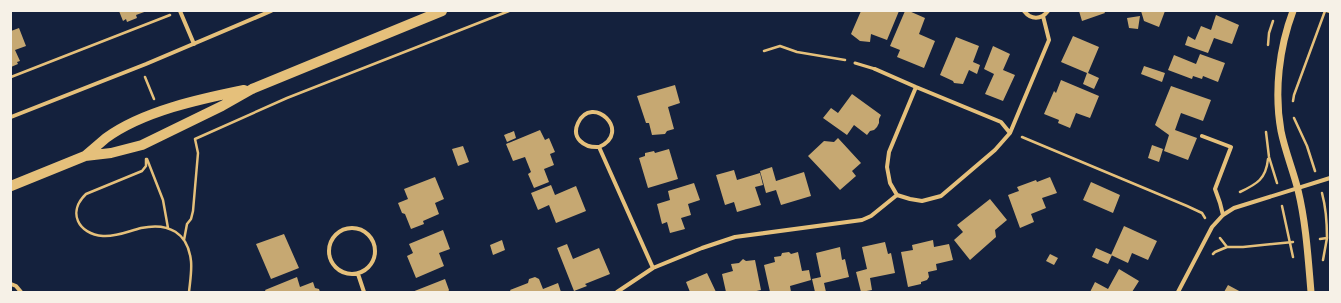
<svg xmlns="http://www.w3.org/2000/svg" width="1341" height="303" viewBox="0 0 1341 303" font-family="Karla,sans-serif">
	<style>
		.building { fill: #c6a872 }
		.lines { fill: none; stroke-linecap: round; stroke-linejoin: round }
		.path { stroke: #e5c07b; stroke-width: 2.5 }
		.service { stroke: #e5c07b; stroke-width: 3 }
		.minor { stroke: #e5c07b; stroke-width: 4 }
		.tertiary { stroke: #e5c07b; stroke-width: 7 }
		.primary { stroke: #e5c07b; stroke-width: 10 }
	</style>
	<rect width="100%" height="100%" fill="#14213d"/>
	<path class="building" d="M119 11H147L136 15 137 18 127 22 126 19 123 21Z
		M861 11 889 12 899 11 887 40 871 34 870 42 860 41 851 34Z
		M905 11H909L925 18 919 34 935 41 924 68 897 57 900 50 890 46Z
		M1079 11H1104L1105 13 1082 21Z
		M1141 11H1165L1159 27 1144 21Z
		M1216 15 1239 25 1232 44 1214 38 1208 53 1185 45 1188 36 1195 40 1201 26 1211 30Z
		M1140 16 1138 29 1129 28 1127 18Z
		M19 28 26 46 15 50 20 61 17 62 18 64 11 67V31Z
		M1073 36 1099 47 1088 73 1099 78 1094 89 1083 84 1087 73 1061 62Z
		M956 37 979 46 973 62 980 65 977 74 969 70 963 84 954 83 953 81 940 75Z
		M993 46 1010 54 1003 70 1015 75 1003 101 985 94 994 74 984 69Z
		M1200 54 1225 63 1218 82 1203 76 1202 79 1193 76 1192 79 1168 70 1174 55 1196 64Z
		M1144 66 1165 73 1162 82 1141 74Z
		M1061 80 1099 96 1090 118 1076 113 1070 128 1058 123 1059 120 1044 114 1054 91 1056 93Z
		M675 85 680 103 668 107 674 129 667 131 665 134 652 135 649 123H646L637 96Z
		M1171 86 1211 100 1203 121 1181 113 1175 130 1197 138 1188 160 1164 151 1169 135 1155 125Z
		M852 94 881 115 879 119V123L877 127 874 130 870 131 867 135 854 125 847 135 823 118 831 108 838 113Z
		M540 130 545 140 549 138 555 152 550 154 554 165 544 169 549 182 534 188 528 174 531 172 525 157 513 161 506 144Z
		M514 131 516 138 507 142 504 135Z
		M838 138 861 163 852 171 856 176 840 190 808 156 824 141 834 142Z
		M1152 145 1163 149 1159 162 1148 158Z
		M463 146 469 162 458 166 452 149Z
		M669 149 678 179 648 188 639 158 645 156V153L654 151 655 153Z
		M772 167 776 181 804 172 811 196 781 205 776 190 766 193 760 171Z
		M734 170 737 180 760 173 763 185 755 187 761 205 737 212 734 202 725 205 716 175Z
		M435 177 444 199 435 203 439 214 423 221 424 224 411 229 405 214 402 213 398 203 408 199 404 189Z
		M1050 177 1057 193 1042 198 1046 208 1031 214 1034 222 1020 228 1008 195 1019 191 1017 187 1036 180 1037 182Z
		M1091 182 1120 195 1113 213 1083 200Z
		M694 183 700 200 688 204 691 215 681 218 685 229 670 233 667 222 662 224 657 204 670 200 668 191Z
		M551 185 555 195 576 186 586 211 556 223 549 205 538 210 531 193Z
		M990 199 1007 220 995 230 996 237 970 260 954 240 963 232 957 225Z
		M1124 226 1157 241 1148 260 1132 253 1128 263 1111 255Z
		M443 230 450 249 439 253 444 266 416 278 407 256 413 253 409 244Z
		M284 234 299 268 271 279 256 244Z
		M502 240 505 250 493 255 490 245Z
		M933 240 934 247 949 244 953 260 936 264 937 270 928 272 929 277 927 280 921 282V284L908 287 901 252 913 250 912 245Z
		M885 242 888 254 891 253 895 273 870 278 872 290 861 292 856 272 867 269 862 247Z
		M567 244 573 259 599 248 610 274 585 284 587 286 574 291 557 248Z
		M840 247 842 260 845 259 849 277 824 283 826 292H815L812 279 821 277 816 253Z
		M1096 248 1112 255 1108 264 1092 257Z
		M789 252 791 254 798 252 802 271 809 270 811 280 790 286 791 292H770L764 265 775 262 774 257 781 256 782 253Z
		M1050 254 1058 258 1054 265 1046 261Z
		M743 259 746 261 755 260 761 290 752 292H726L722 274 733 271 731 264 739 263Z
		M1119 269 1139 281 1132 292H1090L1095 282 1108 289Z
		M707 273 716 292H690L686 282Z
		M297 277 300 287 313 282 315 288 319 289 320 292H266L265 290Z
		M535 277 539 279 543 289 558 283 561 292H511L510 290 528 283 529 279Z
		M445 279 449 290 448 292H412Z
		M1228 285 1241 292H1224Z"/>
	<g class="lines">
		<path class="path" d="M1327 11 1330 12
			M1268 45 1269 33 1273 21
			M764 51 780 46 797 52 845 60
			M11 77 170 15
			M145 77 154 99
			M1293 101 1294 95 1325 11
			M1294 118 1307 146 1315 171
			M1266 132 1269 157 1277 183
			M1022 137 1187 206 1202 213 1205 218
			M146 159V166L142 171 86 194C67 212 78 234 103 236 116 237 129 231 141 228 169 222 188 233 191 261 192 271 190 282 189 292
			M147 159 163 200 168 228
			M1240 192C1257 184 1266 179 1268 159
			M1282 206 1293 257
			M1220 238 1227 247
			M1320 239 1327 238C1327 223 1326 208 1322 193
			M184 240 187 224 191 219 193 211 198 153 195 139 287 98 509 11
			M1213 254 1215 252 1227 247H1243L1293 242
			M1323 260 1327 238"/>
		<path class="service" d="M855 63 875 69"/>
		<path class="minor" d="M180 11 194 44
			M1024 11C1031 20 1041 20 1048 11
			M875 69 916 87 1001 122 1010 133
			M11 117 146 64 271 11
			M1202 136 1231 147 1215 189 1220 203 1223 215
			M599 147C633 132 592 93 578 123 571 138 584 148 599 147L653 268
			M897 195 890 183 887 167 889 152 916 87
			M329 251a23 23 0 1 1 46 0a23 23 0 1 1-46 0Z
			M358 274 364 292
			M11 284 16 286 21 292
			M617 292 653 268 702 248 735 237 862 220 871 216 897 195 910 199 922 201 941 196 995 150 1010 133 1049 40 1043 16
			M1178 292 1212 227 1223 215 1234 208 1330 178"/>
		<path class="tertiary" d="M1293 11C1279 48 1274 92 1281 131 1285 151 1293 170 1298 190 1306 223 1308 257 1311 292"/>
		<path class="primary" d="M85 156C92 150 99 144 106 138 143 111 200 99 244 90
			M11 186 85 156 111 153 142 145 222 106 252 89 442 11"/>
	</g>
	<rect width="1341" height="303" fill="none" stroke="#f6f1e7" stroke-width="24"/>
</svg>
